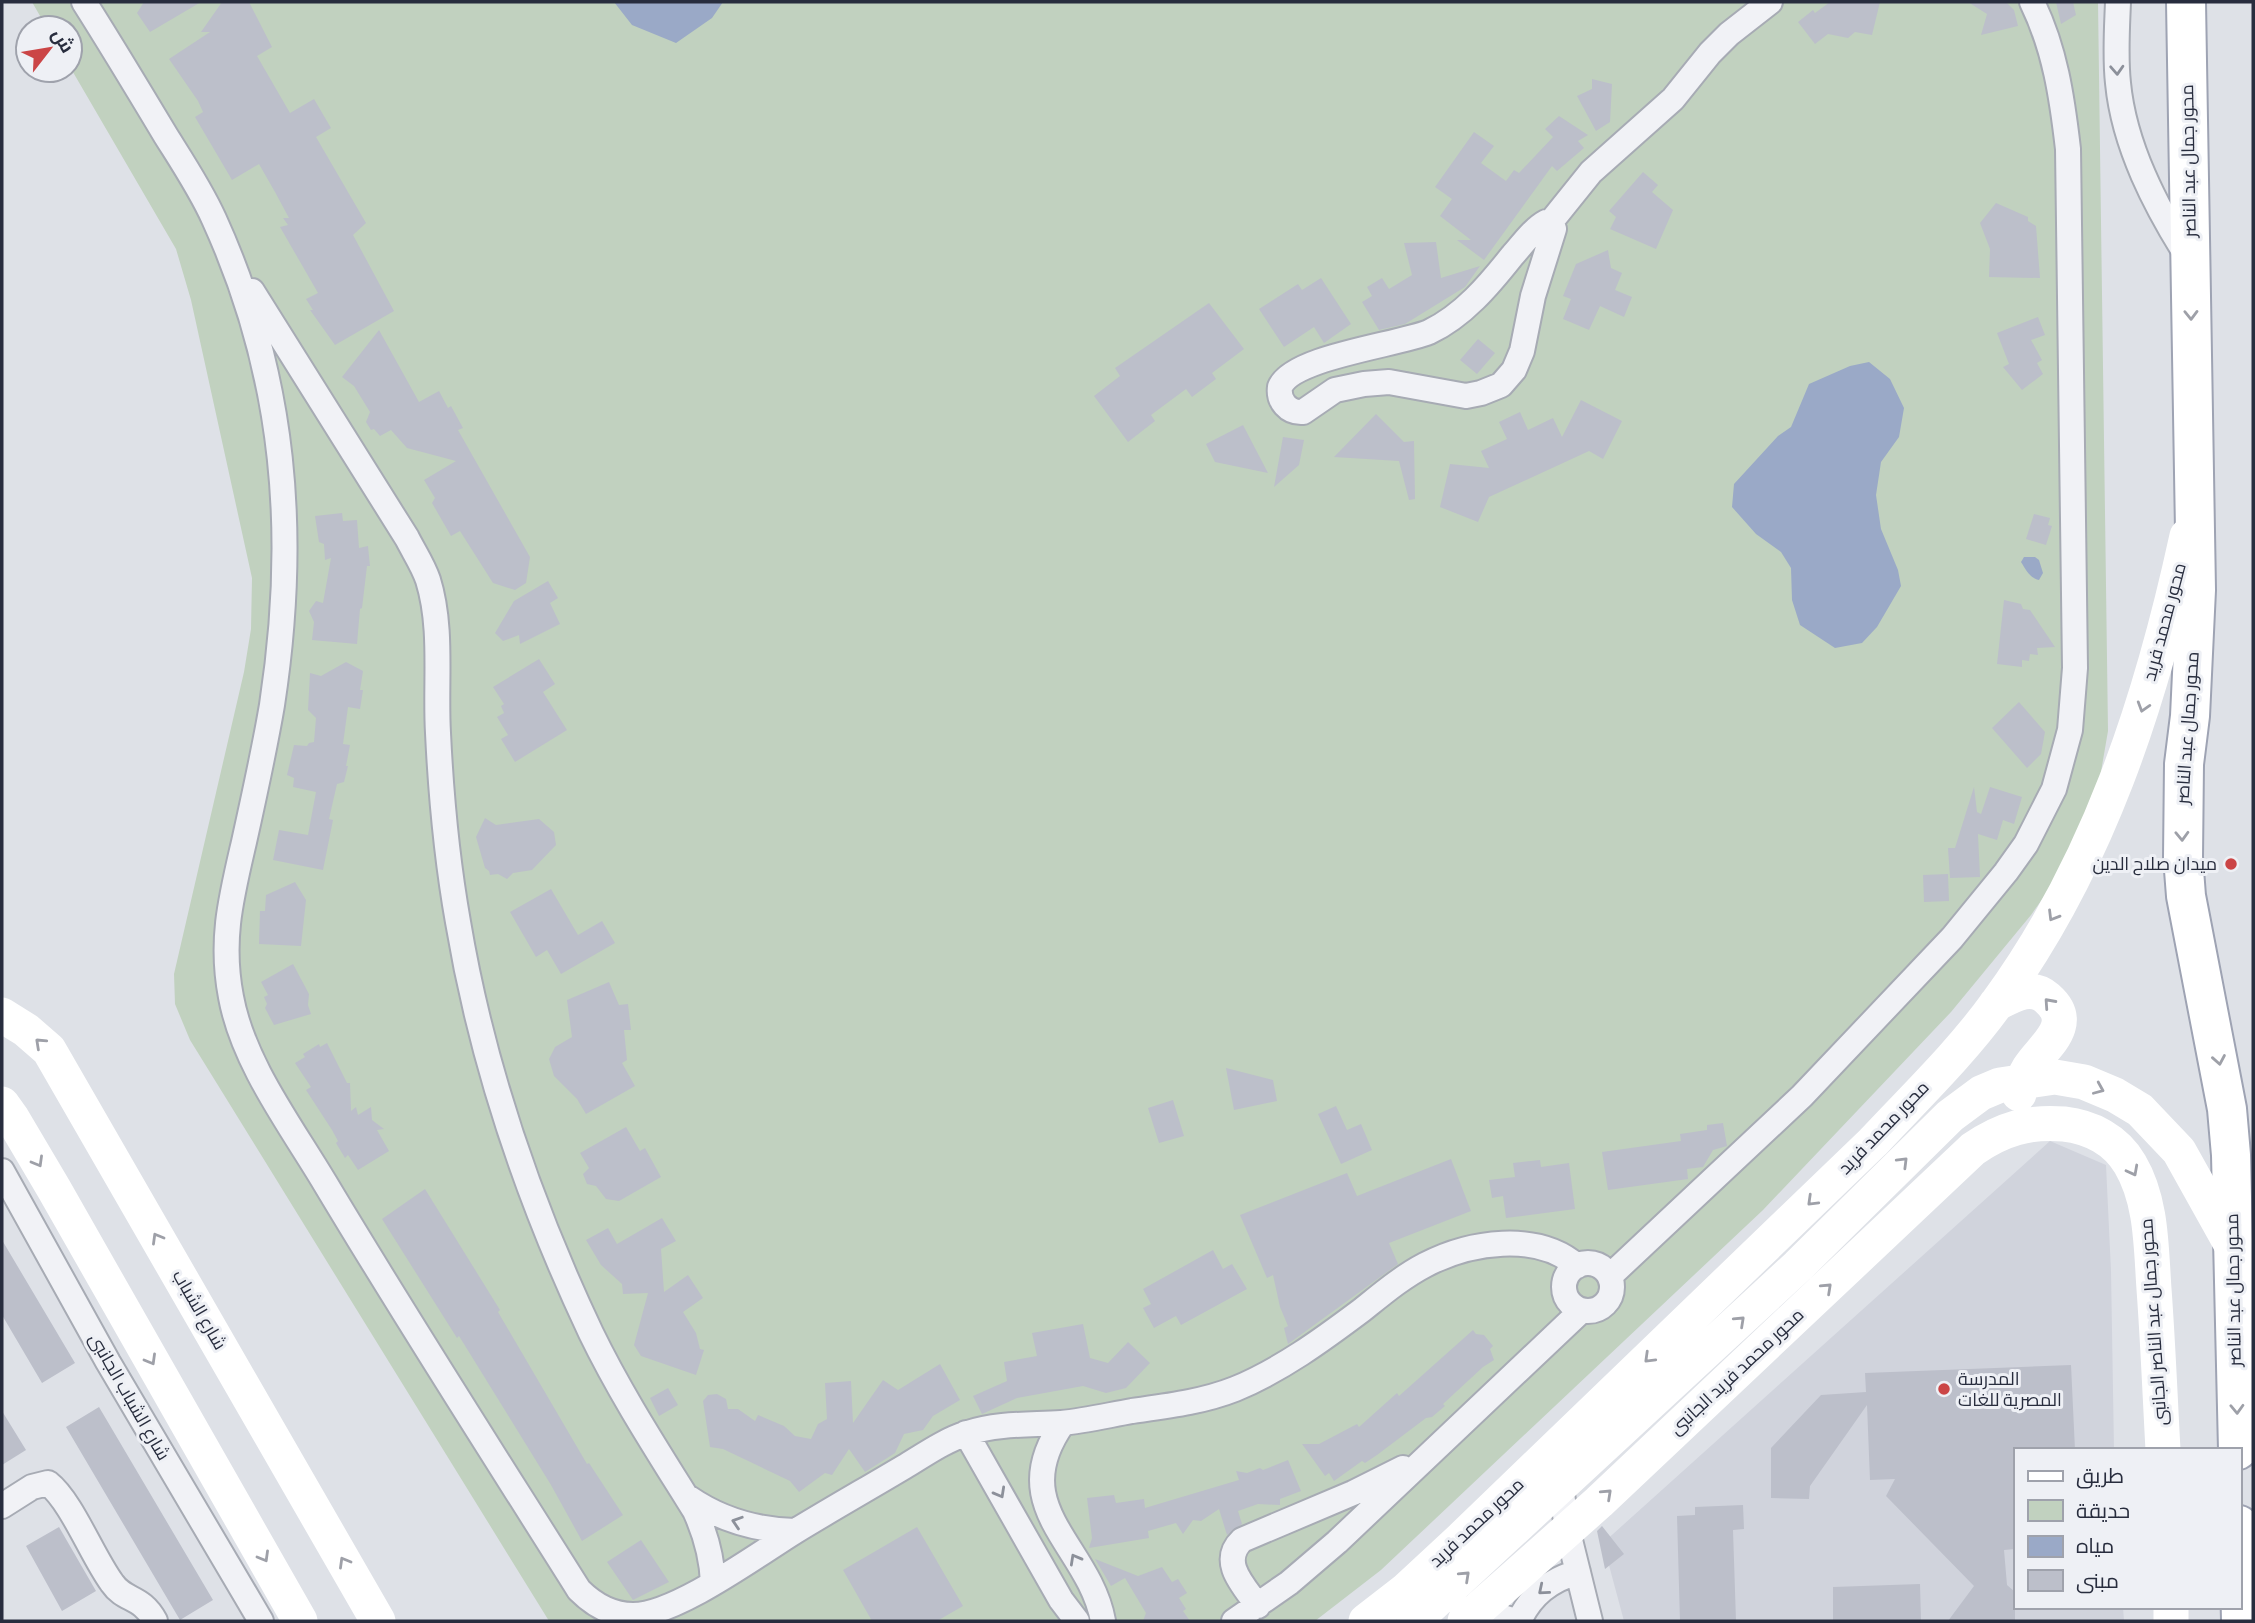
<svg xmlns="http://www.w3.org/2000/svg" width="2255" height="1623" viewBox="0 0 2255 1623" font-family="'Source Sans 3',Cairo,sans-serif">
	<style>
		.built { fill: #d0d3dc }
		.green { fill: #c1d1bf }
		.water { fill: #9aa9c7 }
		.building { fill: #bcbfca }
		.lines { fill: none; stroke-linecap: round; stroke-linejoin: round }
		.street-casing { stroke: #a7abb4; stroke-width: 28 }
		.primary-casing { stroke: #9ea3b3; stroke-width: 42 }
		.street { stroke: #f1f2f6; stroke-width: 24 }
		.secondary { stroke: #fff; stroke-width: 35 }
		.primary { stroke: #fff; stroke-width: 38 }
		.oneway { stroke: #8c909a }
		.oneway2 { stroke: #9ea0a8 }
		.poi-dot { fill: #cb4546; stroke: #eef0f5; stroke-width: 2.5 }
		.labels { text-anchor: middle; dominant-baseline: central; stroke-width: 6; stroke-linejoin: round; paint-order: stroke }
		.street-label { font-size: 18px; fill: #282d3e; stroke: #eef0f5 }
		.poi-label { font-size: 18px; fill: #282d3e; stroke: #eef0f5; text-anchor: end }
	</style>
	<rect width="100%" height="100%" fill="#dee1e7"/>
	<path class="built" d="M2050 1141 2106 1165 2111 1271 2114 1450H2015V1607H2123L2124 1621H1624L1603 1543Z"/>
	<path class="green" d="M32 2H2098L2108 731 2097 795 2063 870 2031 915 1951 1012 1763 1210 1381 1570 1315 1621H549L190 1040 175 1004 174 974 244 672 251 629 252 578 191 300 176 249 70 67V28H47Z"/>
	<path class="water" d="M614 2H723L712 18 676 43 632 25Z
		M1869 362 1890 379 1904 408 1899 437 1881 462 1876 495 1881 529 1898 570 1901 586 1877 627 1862 643 1835 648 1800 625 1792 600 1791 568 1781 552 1756 534 1732 507 1734 484 1778 436 1791 427 1809 384 1850 366Z
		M2024 557H2035L2039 560 2043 573 2039 580C2030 578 2026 570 2021 562Z"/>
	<path class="building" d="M144 2H201L150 32 137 13Z
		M222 2H249L272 47 257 56 290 113 314 99 331 128 316 137 366 223 353 235 394 311 335 345 310 310H313L306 299 318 293 280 227 288 225 283 218H289L275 192 259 164 232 180 195 117 203 112 198 101 169 59 210 32H201Z
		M1830 2H1880L1872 35 1855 32 1848 38 1828 34 1815 44 1798 22 1813 10 1815 13Z
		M1968 2H2006L2014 10 2018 26 1981 35 1987 14Z
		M2056 2H2073L2076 15 2061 24Z
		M1592 79 1612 84 1610 122 1596 131 1577 96 1592 89Z
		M1559 116 1588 135 1578 141 1584 148 1557 171 1552 166 1484 260 1457 240H1471L1440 216 1452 199 1435 187 1474 132 1494 146 1481 163 1506 181 1514 170 1519 173 1553 137 1545 129Z
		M1643 172 1658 185 1652 192 1673 210 1656 249 1610 229 1616 217 1609 211Z
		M1996 203 2028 217V221L2036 226 2040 278 1989 277 1990 249 1980 223Z
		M1436 242 1441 278 1480 266 1465 287 1405 324 1379 330 1362 302 1372 296 1367 287 1382 278 1389 289 1412 275 1404 243Z
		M1608 250 1611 268 1622 273 1615 290 1632 297 1624 317 1600 306 1589 330 1563 319 1571 299 1563 296 1576 264Z
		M1321 278 1351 324 1324 343 1314 327 1284 347 1259 309 1298 284 1302 290Z
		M1209 303 1244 349 1212 373 1216 379 1192 397 1186 389 1151 415 1155 421 1128 442 1094 396 1120 376 1115 368Z
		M2038 317 2045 335 2031 340 2042 360 2037 363 2043 374 2022 390 2003 367 2009 364 1997 333Z
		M379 330 419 402 439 391 448 408 451 406 463 428 458 430 530 557 526 583 515 590 493 583 460 531 451 536 432 503 435 498 424 480 456 461 407 448 391 430 380 436 374 429 371 430 366 422 370 412 354 386 342 377Z
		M1478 339 1495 353 1477 374 1460 360Z
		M1581 400 1622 421 1603 459 1589 451 1489 497 1478 522 1440 507 1450 464 1489 468 1481 451 1507 439 1499 422 1520 412 1528 430 1553 418 1562 437Z
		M1376 414 1404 442 1414 441 1415 499 1409 500 1399 461 1334 457Z
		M1243 425 1268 473 1215 462 1206 444Z
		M1283 437 1304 440 1299 465 1274 487Z
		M342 513 343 521 357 520 359 548 368 546 370 566H367L362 608 360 609 357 644 312 640 314 622 309 611 316 601 323 603 331 558 325 560 324 544 319 542 315 516Z
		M2034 514 2050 518 2048 525 2052 526 2046 545 2026 539Z
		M548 581 558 598 550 603 560 624 520 644 519 635 503 641 495 633 514 601Z
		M2004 600 2021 604 2023 609 2030 610 2055 647 2037 648 2038 655 2030 654 2029 661 2022 660V667L1997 664Z
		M539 659 555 684 543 692 567 730 515 762 501 739 508 735 497 717 504 713 501 706 504 704 493 687Z
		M346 662 363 671 360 690H363L360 709 348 707 343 744 350 745 346 766H348L344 782 337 784 329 819 333 820 323 870 273 860 279 830 308 835 316 792 293 787 294 778 287 775 294 745 307 746 309 743 314 742 316 718 308 710 310 673 321 676Z
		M2019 702 2045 732 2041 754 2027 768 1992 728Z
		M1974 787 1977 812 1981 814 1990 787 2022 797 2014 824 2003 820 1997 840 1978 834 1980 877 1950 878 1948 848H1955Z
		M485 818 496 825 539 819 554 832 556 845 532 870 513 873 507 879 498 874 490 875 489 871 485 868 476 837Z
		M1948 874 1949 901 1924 902 1923 875Z
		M295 882 306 900 301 946 259 944 260 911H265L266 895Z
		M551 889 578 935 602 921 615 943 561 974 547 950 536 957 510 912Z
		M293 964 309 994 308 1005 311 1014 274 1025 265 1008 267 1004 264 997 268 995 261 982Z
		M609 982 619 1005 628 1004 631 1030H624L627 1060 622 1063 635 1086 586 1114 577 1099 554 1076 549 1059 555 1047 572 1037 567 1000Z
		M327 1043 347 1083H350L351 1111 356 1107 358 1115 371 1107 372 1120 384 1129 377 1130 389 1151 358 1170 348 1155 345 1158 336 1143 338 1141 332 1130 306 1090 311 1087 295 1063 305 1057 303 1054 319 1044 320 1047Z
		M1226 1068 1273 1080 1277 1101 1234 1110Z
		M1173 1100 1184 1136 1159 1143 1148 1108Z
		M1336 1106 1347 1130 1361 1124 1372 1150 1341 1164 1318 1114Z
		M1723 1123 1727 1146 1713 1150 1703 1167 1687 1169 1688 1179 1608 1190 1602 1152 1681 1141 1680 1134 1707 1130V1125Z
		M626 1127 640 1151 645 1148 661 1177 619 1201 606 1199 596 1186 587 1184 583 1174 589 1168 580 1153Z
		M1451 1159 1471 1211 1389 1243 1398 1264 1288 1344 1284 1328 1288 1326 1280 1307 1273 1275 1267 1278 1240 1215 1347 1173 1357 1196Z
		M1540 1160 1541 1167 1569 1163 1575 1209 1506 1218 1503 1196 1492 1198 1489 1180 1515 1177 1513 1163Z
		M425 1189 500 1310 498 1312 587 1464 589 1463 623 1515 582 1541 551 1485 459 1336 457 1338 382 1219Z
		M662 1218 676 1241 661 1249 664 1292 688 1275 703 1298 683 1312 696 1333 700 1349 704 1350 696 1375 641 1356 634 1345 648 1293 623 1294 622 1284 601 1265 586 1240 608 1228 617 1244Z
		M2 1240 75 1363 42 1383 2 1315Z
		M1213 1250 1223 1269 1232 1264 1247 1289 1181 1325 1176 1316 1154 1328 1143 1308 1151 1304 1143 1289Z
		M1083 1324 1090 1358 1108 1363 1128 1342 1150 1363 1126 1388 1106 1393 1083 1386 1017 1398 982 1414 973 1396 1007 1381 1004 1362 1037 1356 1032 1333Z
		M1473 1330 1476 1334 1484 1335 1493 1346 1490 1349 1494 1360 1483 1367 1443 1404 1445 1406 1432 1417 1426 1418 1377 1455 1365 1463 1362 1461 1334 1481 1329 1473 1325 1476 1302 1444H1319L1357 1424 1359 1427 1397 1393 1399 1396Z
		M940 1364 960 1400 933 1416 923 1430 904 1434 895 1453 865 1472 849 1449 832 1475 825 1473 799 1492 790 1481 723 1449 710 1447 703 1401 708 1395 717 1394 726 1399 728 1409H738L755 1421 758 1415 784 1426 795 1436 811 1439 818 1424 827 1419 825 1383 851 1381 853 1423 883 1380 898 1390Z
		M2071 1365 2075 1450H2015V1549L2004 1550 2007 1585 2015 1592V1621H1948L1974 1586 1886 1496 1895 1479 1870 1480 1867 1405 1810 1486 1809 1499 1771 1498V1448L1821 1395 1866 1392 1865 1373Z
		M668 1388 678 1405 659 1416 650 1398Z
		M99 1407 213 1600 180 1620 66 1427Z
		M2 1411 26 1450 2 1465Z
		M1288 1460 1301 1491 1280 1499V1505L1258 1504 1238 1511 1242 1524 1227 1535 1219 1509 1201 1521 1193 1520 1183 1534 1176 1523 1148 1531 1149 1538 1089 1548 1092 1538 1087 1498 1114 1495 1116 1503 1144 1499 1145 1508 1239 1480 1236 1471 1247 1473 1260 1468 1263 1470Z
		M1743 1505 1744 1529 1733 1530 1736 1621H1680L1677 1516 1695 1515V1507Z
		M1602 1526 1624 1554 1605 1569 1597 1531Z
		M59 1527 96 1591 62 1611 26 1546Z
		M917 1527 963 1606 937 1621H872L843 1570Z
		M641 1540 669 1582 633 1600 607 1562Z
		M1095 1559 1138 1576 1162 1567 1172 1582 1178 1579 1187 1593 1179 1598 1186 1609 1183 1611 1190 1621H1143L1146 1613 1125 1578 1111 1586Z
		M1920 1584 1921 1621H1833V1587Z"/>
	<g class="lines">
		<defs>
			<path id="street" d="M84 2C112 46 139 91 166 136 183 163 201 190 214 219 286 377 298 536 272 705 264 752 254 797 244 842 231 898 220 940 231 997 243 1063 291 1126 325 1183 407 1320 494 1455 579 1590 594 1605 611 1615 633 1615 675 1615 757 1555 794 1532 830 1510 867 1489 904 1467 924 1455 945 1440 968 1433 998 1423 1030 1425 1061 1423 1085 1421 1109 1415 1132 1411 1167 1406 1202 1402 1235 1389 1281 1370 1322 1340 1362 1310 1382 1294 1402 1277 1425 1265 1469 1242 1537 1231 1577 1266
				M2118 2C2117 29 2115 56 2118 83 2124 146 2156 207 2189 259
				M1546 222 1552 224 1554 229 1533 296 1522 351 1514 370 1501 385 1481 393 1466 396 1389 382 1364 384 1335 390 1303 412C1288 413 1278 401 1280 387 1292 357 1397 345 1429 332 1463 316 1489 285 1512 256 1522 245 1533 229 1546 222Z
				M1550 223 1591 172 1673 99 1710 53 1729 34 1770 2
				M252 291 407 538C414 552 423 565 428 580 443 628 435 683 438 733 441 796 447 860 458 922 482 1065 529 1202 591 1333 621 1395 659 1453 695 1511 706 1535 712 1557 713 1583
				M2 1171 108 1362 261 1621
				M1564 1287a24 24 0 1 1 48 0a24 24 0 1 1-48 0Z
				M1610 1276 1802 1096 1952 938 2006 872 2026 844 2054 789 2070 730 2075 668 2068 149C2062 97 2055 49 2032 2
				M1063 1423C1003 1508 1089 1544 1103 1621
				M966 1433 1061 1600 1077 1621
				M1561 1487 1567 1528 1590 1621
				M689 1498C721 1520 755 1530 795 1531
				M2 1506 32 1487 48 1483C72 1502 92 1556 112 1583 125 1602 141 1595 155 1621
				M1258 1606C1244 1586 1219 1562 1242 1540L1353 1493 1403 1468
				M1467 1609 1490 1613 1515 1621
				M1234 1621 1289 1583 1337 1542 1581 1311
				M1519 1621C1531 1595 1550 1580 1578 1572"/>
			<path id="primary" d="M2186 2 2196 590 2190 716 2184 764 2183 857 2186 896 2227 1109 2231 1155 2238 1450
				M2239 1525 2241 1621"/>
		</defs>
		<use href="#street" class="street-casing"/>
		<use href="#primary" class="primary-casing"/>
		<use href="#street" class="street"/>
		<path class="secondary" d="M1996 1004C2013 995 2031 984 2047 998 2078 1025 2042 1047 2029 1068 2024 1076 2021 1085 2019 1094
			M2 1015 26 1030 49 1050 378 1621
			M2 1104 12 1118 54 1189 300 1621
			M2171 1607V1621
			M1366 1621 1406 1590 1461 1539 1873 1142C1915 1097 1961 1053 1997 1003 2098 865 2151 702 2187 536
			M1414 1621 1798 1266 1950 1116 1981 1093 2000 1085 2055 1077 2084 1082 2115 1095 2140 1110 2179 1151 2232 1246
			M1465 1621 1599 1502 1973 1149C2002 1129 2029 1121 2064 1124 2091 1127 2116 1140 2130 1164 2152 1201 2151 1247 2154 1289 2158 1343 2160 1396 2163 1450"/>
		<use href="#primary" class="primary"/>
	</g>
	<defs><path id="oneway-chevron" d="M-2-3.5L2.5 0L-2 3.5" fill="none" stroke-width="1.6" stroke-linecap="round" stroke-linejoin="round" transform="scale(1.75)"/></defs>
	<g class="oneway">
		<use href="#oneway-chevron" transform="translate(2117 70) rotate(87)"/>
		<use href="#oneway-chevron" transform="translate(1000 1493) rotate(61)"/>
		<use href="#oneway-chevron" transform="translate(737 1522) rotate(-162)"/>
		<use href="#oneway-chevron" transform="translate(1075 1559) rotate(-119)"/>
		<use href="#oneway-chevron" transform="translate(1543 1590) rotate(140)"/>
	</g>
	<g class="oneway2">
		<use href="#oneway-chevron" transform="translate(2191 315) rotate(89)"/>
		<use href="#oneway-chevron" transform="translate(2143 707) rotate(107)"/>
		<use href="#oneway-chevron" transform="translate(2182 836) rotate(88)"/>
		<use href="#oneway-chevron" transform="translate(2053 916) rotate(121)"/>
		<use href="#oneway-chevron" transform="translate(2049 1003) rotate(-132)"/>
		<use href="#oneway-chevron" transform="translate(40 1043) rotate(-137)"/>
		<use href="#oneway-chevron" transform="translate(2219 1060) rotate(80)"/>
		<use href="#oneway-chevron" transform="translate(2099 1089) rotate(23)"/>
		<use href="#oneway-chevron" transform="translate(38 1162) rotate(60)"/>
		<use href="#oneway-chevron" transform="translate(1903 1162) rotate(-45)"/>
		<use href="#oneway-chevron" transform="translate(2133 1171) rotate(62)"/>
		<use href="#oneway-chevron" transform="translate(1812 1201) rotate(136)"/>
		<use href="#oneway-chevron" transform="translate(157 1238) rotate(-120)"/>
		<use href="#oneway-chevron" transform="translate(1827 1288) rotate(-43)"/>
		<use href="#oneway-chevron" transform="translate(1740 1321) rotate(-43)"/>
		<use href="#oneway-chevron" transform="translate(1649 1358) rotate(136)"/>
		<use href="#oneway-chevron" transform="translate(151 1360) rotate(60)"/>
		<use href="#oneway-chevron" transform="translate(2237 1409) rotate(88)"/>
		<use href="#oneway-chevron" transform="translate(1607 1494) rotate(-43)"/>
		<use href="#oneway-chevron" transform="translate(264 1557) rotate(60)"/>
		<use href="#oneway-chevron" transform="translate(344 1562) rotate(-120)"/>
		<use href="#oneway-chevron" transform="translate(1465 1576) rotate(-43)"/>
	</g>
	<g class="poi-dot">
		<circle cx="2231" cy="864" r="7"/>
		<circle cx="1944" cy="1389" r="7"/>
	</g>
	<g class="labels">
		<g class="street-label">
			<text transform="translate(2189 161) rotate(-91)">محور جمال عبد الناصر</text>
			<text transform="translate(2165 622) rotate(-75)">محور محمد فريد</text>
			<text transform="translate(2188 728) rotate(-86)">محور جمال عبد الناصر</text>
			<text transform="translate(1884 1128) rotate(-46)">محور محمد فريد</text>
			<text transform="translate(2234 1290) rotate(-91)">محور جمال عبد الناصر</text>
			<text transform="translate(199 1310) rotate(60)">شارع الشباب</text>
			<text transform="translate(2154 1322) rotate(-94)">محور جمال عبد الناصر الجانبى</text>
			<text transform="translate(1737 1372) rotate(-43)">محور محمد فريد الجانبى</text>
			<text transform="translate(129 1397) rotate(60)">شارع الشباب الجانبى</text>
			<text transform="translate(1477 1523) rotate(-43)">محور محمد فريد</text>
		</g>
		<g class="poi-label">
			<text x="2217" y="864">ميدان صلاح الدين</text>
			<text x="1958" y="1379" text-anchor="start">المدرسة<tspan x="1958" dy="21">المصرية للغات</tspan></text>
		</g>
	</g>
	<rect width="2255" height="1623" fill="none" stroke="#282d3e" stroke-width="7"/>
	<rect x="2014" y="1448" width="228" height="161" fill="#eef0f5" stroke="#9fa2ac" stroke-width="2"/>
	<rect x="2028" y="1471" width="35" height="10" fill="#ffffff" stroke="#9fa2ac" stroke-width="2"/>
	<text x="2076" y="1483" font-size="21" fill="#282d3e">طريق</text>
	<rect x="2028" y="1500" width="35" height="21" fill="#c1d1bf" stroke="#9fa2ac" stroke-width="2"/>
	<text x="2076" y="1518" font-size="21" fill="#282d3e">حديقة</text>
	<rect x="2028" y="1536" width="35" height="21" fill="#9aa9c7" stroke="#9fa2ac" stroke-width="2"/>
	<text x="2076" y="1553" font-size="21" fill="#282d3e">مياه</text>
	<rect x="2028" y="1570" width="35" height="21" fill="#bcbfca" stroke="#9fa2ac" stroke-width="2"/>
	<text x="2076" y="1588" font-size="21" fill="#282d3e">مبنى</text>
	<g transform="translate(49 49) rotate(59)"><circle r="33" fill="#eef0f5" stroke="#9fa2ac" stroke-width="2"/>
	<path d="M0-5L12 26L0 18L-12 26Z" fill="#cb4546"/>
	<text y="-10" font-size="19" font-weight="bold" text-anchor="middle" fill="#282d3e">ش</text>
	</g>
</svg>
